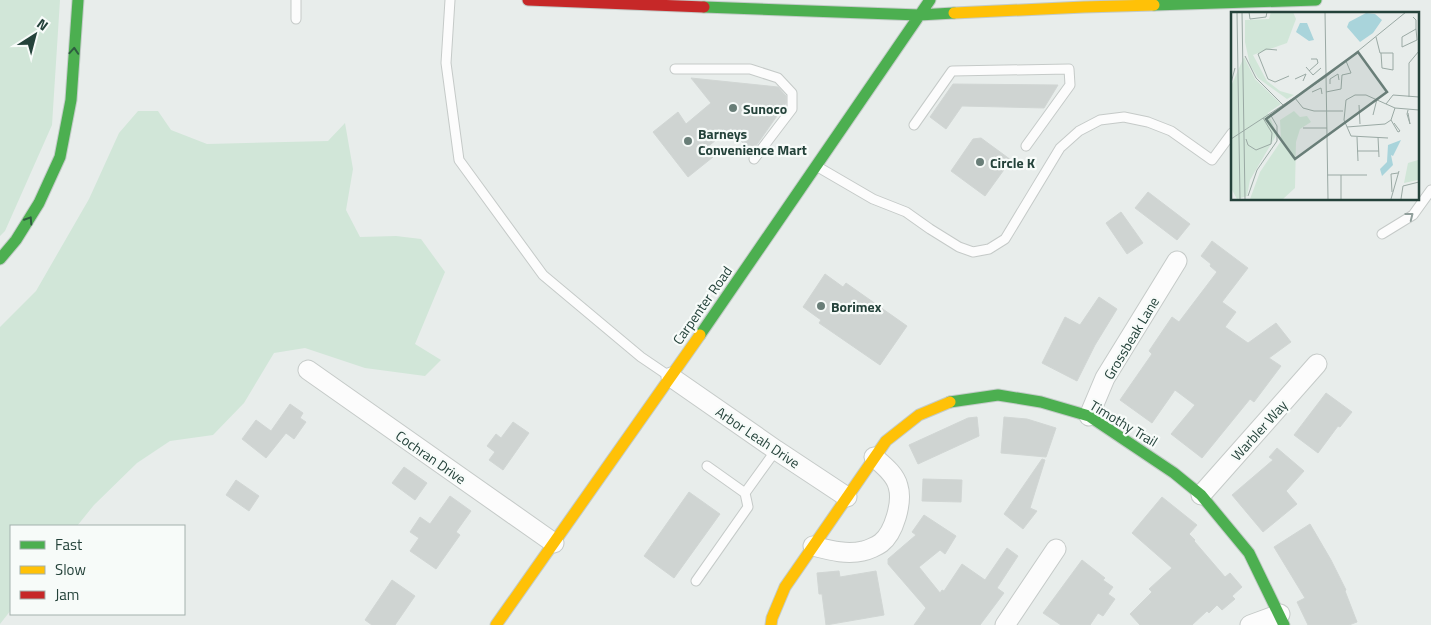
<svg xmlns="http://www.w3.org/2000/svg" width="1431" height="625" viewBox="0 0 1431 625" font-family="'Titillium Web',sans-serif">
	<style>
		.green { fill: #d1e6d8 }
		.building { fill: #cfd4d2; stroke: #d1d6d4 }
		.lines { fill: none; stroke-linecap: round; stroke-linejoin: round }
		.lane-casing { stroke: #c5cac8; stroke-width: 11 }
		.street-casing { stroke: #c5cac8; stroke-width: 21 }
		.fast-casing { stroke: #c3cbc8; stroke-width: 13 }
		.slow-casing { stroke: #c3cbc8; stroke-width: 13 }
		.jam-casing { stroke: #c3cbc8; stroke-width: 13 }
		.lane { stroke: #fcfcfc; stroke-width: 9 }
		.street { stroke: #fcfcfc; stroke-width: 19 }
		.fast { stroke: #4caf50; stroke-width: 11 }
		.slow { stroke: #ffc107; stroke-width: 11 }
		.jam { stroke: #c62828; stroke-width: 11 }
		.oneway { stroke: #2e5d40 }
		.oneway2 { stroke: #909f9b }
		.poi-dot { fill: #697e78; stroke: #f7fbf9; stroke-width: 2 }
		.labels { text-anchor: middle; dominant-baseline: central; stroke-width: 4.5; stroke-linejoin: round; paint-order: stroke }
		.poi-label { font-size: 14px; font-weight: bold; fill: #24423a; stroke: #f7fbf9; text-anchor: start }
		.street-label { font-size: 14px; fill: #24423a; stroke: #f7fbf9 }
		.inset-road { fill: none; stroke: #9aa9a4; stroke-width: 1 }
		.view { fill: #697e78; fill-opacity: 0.15; stroke: #697e78; stroke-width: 2.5 }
		.inset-edge { fill: none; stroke: #24423a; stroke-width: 2.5 }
	</style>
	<rect width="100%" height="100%" fill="#e8edeb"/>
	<path class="green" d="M0 0H60L52 125 5 231 0 236Z
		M138 111H158L171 130 207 144 328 141 345 123 353 169 346 210 360 237 396 236 421 239 445 272 415 344 441 360 425 376 365 368 305 348 274 353 244 403 213 435 170 441 137 463 94 505 77 526H11V610L0 624V327L36 291 89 199 119 133Z"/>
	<path class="building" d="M691 78 778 87 786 96V103L751 153 731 128 706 148 713 157 688 177 653 132 678 112 686 124 711 103Z
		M953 84 1058 85 1044 108 962 106 946 129 930 117Z
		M981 138 1011 160 985 196 951 171 973 139Z
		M1148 192 1190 224 1177 240 1135 208Z
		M1121 212 1143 243 1127 254 1106 223Z
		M1212 241 1248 268 1222 302 1236 312 1225 327 1248 343 1276 323 1291 342 1269 358 1281 366 1254 402 1250 399 1202 458 1171 434 1195 405 1175 390 1152 423 1120 400 1152 354 1149 351 1172 317 1179 322 1217 272 1210 266 1211 264 1201 256Z
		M825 274 843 287 846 283 907 326 880 365 819 323 821 320 803 307Z
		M1099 297 1117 309 1095 345 1077 381 1042 363 1065 317 1080 325Z
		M1326 393 1352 412 1340 427 1338 426 1318 453 1294 435Z
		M290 404 303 413 300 418 306 422 294 439 286 433 266 458 242 439 256 420 271 431Z
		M977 417 979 436 918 464 909 445 968 418Z
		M1004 417 1027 419 1056 428 1046 457 1001 453Z
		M513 422 529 433 503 470 489 460 495 452 487 446 496 434 501 438Z
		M1277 448 1304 471 1286 491 1297 504 1263 532 1232 495 1273 460 1269 457Z
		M1042 459 1045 460 1030 508 1037 511 1023 529 1004 514Z
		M404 467 427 483 415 500 392 483Z
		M923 479 962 480 961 502 922 501Z
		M236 480 259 496 249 511 226 495Z
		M689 492 720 514 674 578 644 556Z
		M450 496 471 511 456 532 460 535 436 569 410 551 419 538 410 532 420 517 430 524Z
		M1162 497 1197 525 1189 534 1195 540 1194 541 1225 577 1230 573 1242 587 1232 596 1235 599 1222 610 1217 605 1209 613 1207 611 1192 625H1140L1130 614 1152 592 1149 589 1172 568 1132 533Z
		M924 515 956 536 945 554 940 550 919 567 940 593 942 590 944 591 962 564 985 580 1007 548 1018 556 997 588 1004 593 980 625H914L926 608 888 564V559L916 535 912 532Z
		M1310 524 1331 560 1346 590 1345 591 1357 622 1349 625H1308L1297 602 1305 598 1274 547Z
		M1082 560 1105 578 1103 580 1113 587 1108 594 1115 599 1103 616 1098 613 1090 625H1061L1043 613Z
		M839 571 840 577 876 571 884 615 826 625 822 594H819L817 573Z
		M392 580 415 596 395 625H372L365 620Z"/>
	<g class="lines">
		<defs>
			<path id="lane" d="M450 0 446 63 459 160 543 275 641 357 669 376
				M296 19V0
				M675 69H750L778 78 792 93V109L754 159
				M914 125 952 71 1069 69 1070 85 1026 146
				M818 167 873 199 906 212 930 229 959 247 973 252 989 249 1005 239 1060 148 1079 131 1100 120 1124 117 1148 122 1171 131 1212 160 1232 133
				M1382 234 1413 215 1431 190
				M745 493 776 450
				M696 581 748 507 745 493 707 466"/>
			<path id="street" d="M308 370 554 543
				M671 377 776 450 847 497
				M1089 416 1105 378 1177 261
				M1201 495 1317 364
				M813 546C829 550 846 555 863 551 868 550 877 546 881 543 894 533 903 502 898 486 895 474 883 465 874 457
				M1005 625 1056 549
				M1250 625 1280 614"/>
			<path id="fast" d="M1154 5 1316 0
				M704 7 919 15 954 13
				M0 259 16 240 39 203 60 157 71 100 78 0
				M700 335 930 0
				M950 402 998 395 1041 402 1089 416 1174 473 1201 495 1249 553 1284 625"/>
			<path id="slow" d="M954 13 1084 7 1154 5
				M496 625 700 335
				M771 625 772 618 785 587 886 441 919 415 950 402"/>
			<path id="jam" d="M528 0 704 7"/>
		</defs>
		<use href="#lane" class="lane-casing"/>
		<use href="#street" class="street-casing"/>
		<use href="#fast" class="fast-casing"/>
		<use href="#slow" class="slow-casing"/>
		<use href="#jam" class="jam-casing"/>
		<use href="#lane" class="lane"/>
		<use href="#street" class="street"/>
		<use href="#fast" class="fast"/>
		<use href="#slow" class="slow"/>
		<use href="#jam" class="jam"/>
	</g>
	<defs><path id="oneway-chevron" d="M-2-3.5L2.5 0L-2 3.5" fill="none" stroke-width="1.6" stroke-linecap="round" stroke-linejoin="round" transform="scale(1.25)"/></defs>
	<g class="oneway">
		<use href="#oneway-chevron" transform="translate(74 51) rotate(-86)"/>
		<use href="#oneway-chevron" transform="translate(29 220) rotate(-57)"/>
	</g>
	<use class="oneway2" href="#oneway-chevron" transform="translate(1410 216) rotate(-38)"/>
	<g class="poi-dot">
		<circle cx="733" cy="108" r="5"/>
		<circle cx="688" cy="141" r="5"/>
		<circle cx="980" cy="162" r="5"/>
		<circle cx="821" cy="306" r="5"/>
	</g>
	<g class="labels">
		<g class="poi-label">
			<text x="743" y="108">Sunoco</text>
			<text x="698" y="133">Barneys<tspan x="698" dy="16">Convenience Mart</tspan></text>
			<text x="990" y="162">Circle K</text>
			<text x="831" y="306">Borimex</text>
		</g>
		<g class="street-label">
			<text transform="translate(702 305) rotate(-55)">Carpenter Road</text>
			<text transform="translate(1131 338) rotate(-59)">Grossbeak Lane</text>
			<text transform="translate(1124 423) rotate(31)">Timothy Trail</text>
			<text transform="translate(1259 430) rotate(-48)">Warbler Way</text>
			<text transform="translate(758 437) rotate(34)">Arbor Leah Drive</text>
			<text transform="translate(431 457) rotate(35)">Cochran Drive</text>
		</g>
	</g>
	<g transform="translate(1231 12)">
		<rect width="188" height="188" fill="#e8edeb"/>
		<path d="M40 0H62L65 7 56 31 22 43 36 69 49 79 63 83 56 87 27 66 19 53 14 30V8L38 7ZM13 45 24 67 50 92 37 101 46 122 19 168 16 184 6 187 0 176V74ZM63 99 69 105 76 104 80 110 69 117 65 130 64 176 52 187H19L29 160 50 129 49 108ZM187 148V168L173 171 177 151Z" fill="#d1e6d8"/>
		<path d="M135 1 144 2 151 8 142 21 129 30 116 15 118 10ZM69 11H76L83 28 78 29 65 20ZM170 128 162 144 160 143 162 153 151 164 149 157 156 150 157 133Z" fill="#a9d4db"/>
		<path class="inset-road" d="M6 0 9 187M11 0 14 187M18 0 19 7 35 5 36 0M94 0 97 187M182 5 185 8V17L186 28 171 35V25L185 17M145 25 149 41H162V58L151 56 150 41M46 38 35 37 27 42 37 67 44 70 58 64M14 44 25 66 52 93M75 55 82 63 90 56M78 59 87 51 86 47H80M64 67 75 62 72 69M0 71 4 56M99 72V67L107 62 108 68M81 80 90 76 91 82M95 80 110 77 111 63 120 61 115 49M178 85V51L188 39M64 86 72 96 83 99H112M155 92 162 83 188 85M128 93 129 112M177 98 176 102 179 112 177 101M142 103 146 87M160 108 167 120 169 119 163 111M116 115 154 112 160 108 164 96M72 116H96M126 125 127 149M147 125 148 145M157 126 120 124 113 108 115 88 124 83H135L164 96 188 98M0 127 95 65 175 0M15 127 17 133 25 138 40 132 41 121 32 106M126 139H148M96 163H136M110 163V187M161 180 160 162 167 161M17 184 26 158 46 129V114L39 102M160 187 168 159M170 187 172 174 188 170"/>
		<path class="view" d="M127 40 156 80 64 147 35 107Z"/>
		<rect width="188" height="188" class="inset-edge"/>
	</g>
	<rect x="10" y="525" width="175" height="90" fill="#f7fbf9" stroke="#a3b1ad"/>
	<rect x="20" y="541" width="25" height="8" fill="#4caf50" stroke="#a3b1ad"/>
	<text x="55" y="550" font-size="15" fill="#24423a">Fast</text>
	<rect x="20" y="566" width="25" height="8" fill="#ffc107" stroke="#a3b1ad"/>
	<text x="55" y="575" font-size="15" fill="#24423a">Slow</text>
	<rect x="20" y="591" width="25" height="8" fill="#c62828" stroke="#a3b1ad"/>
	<text x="55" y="600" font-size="15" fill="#24423a">Jam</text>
	<g transform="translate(35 35) rotate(36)" stroke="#f7fbf9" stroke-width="4" paint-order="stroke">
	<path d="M0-4L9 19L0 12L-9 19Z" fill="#24423a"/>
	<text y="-8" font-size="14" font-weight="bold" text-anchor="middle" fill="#24423a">N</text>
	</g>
</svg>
